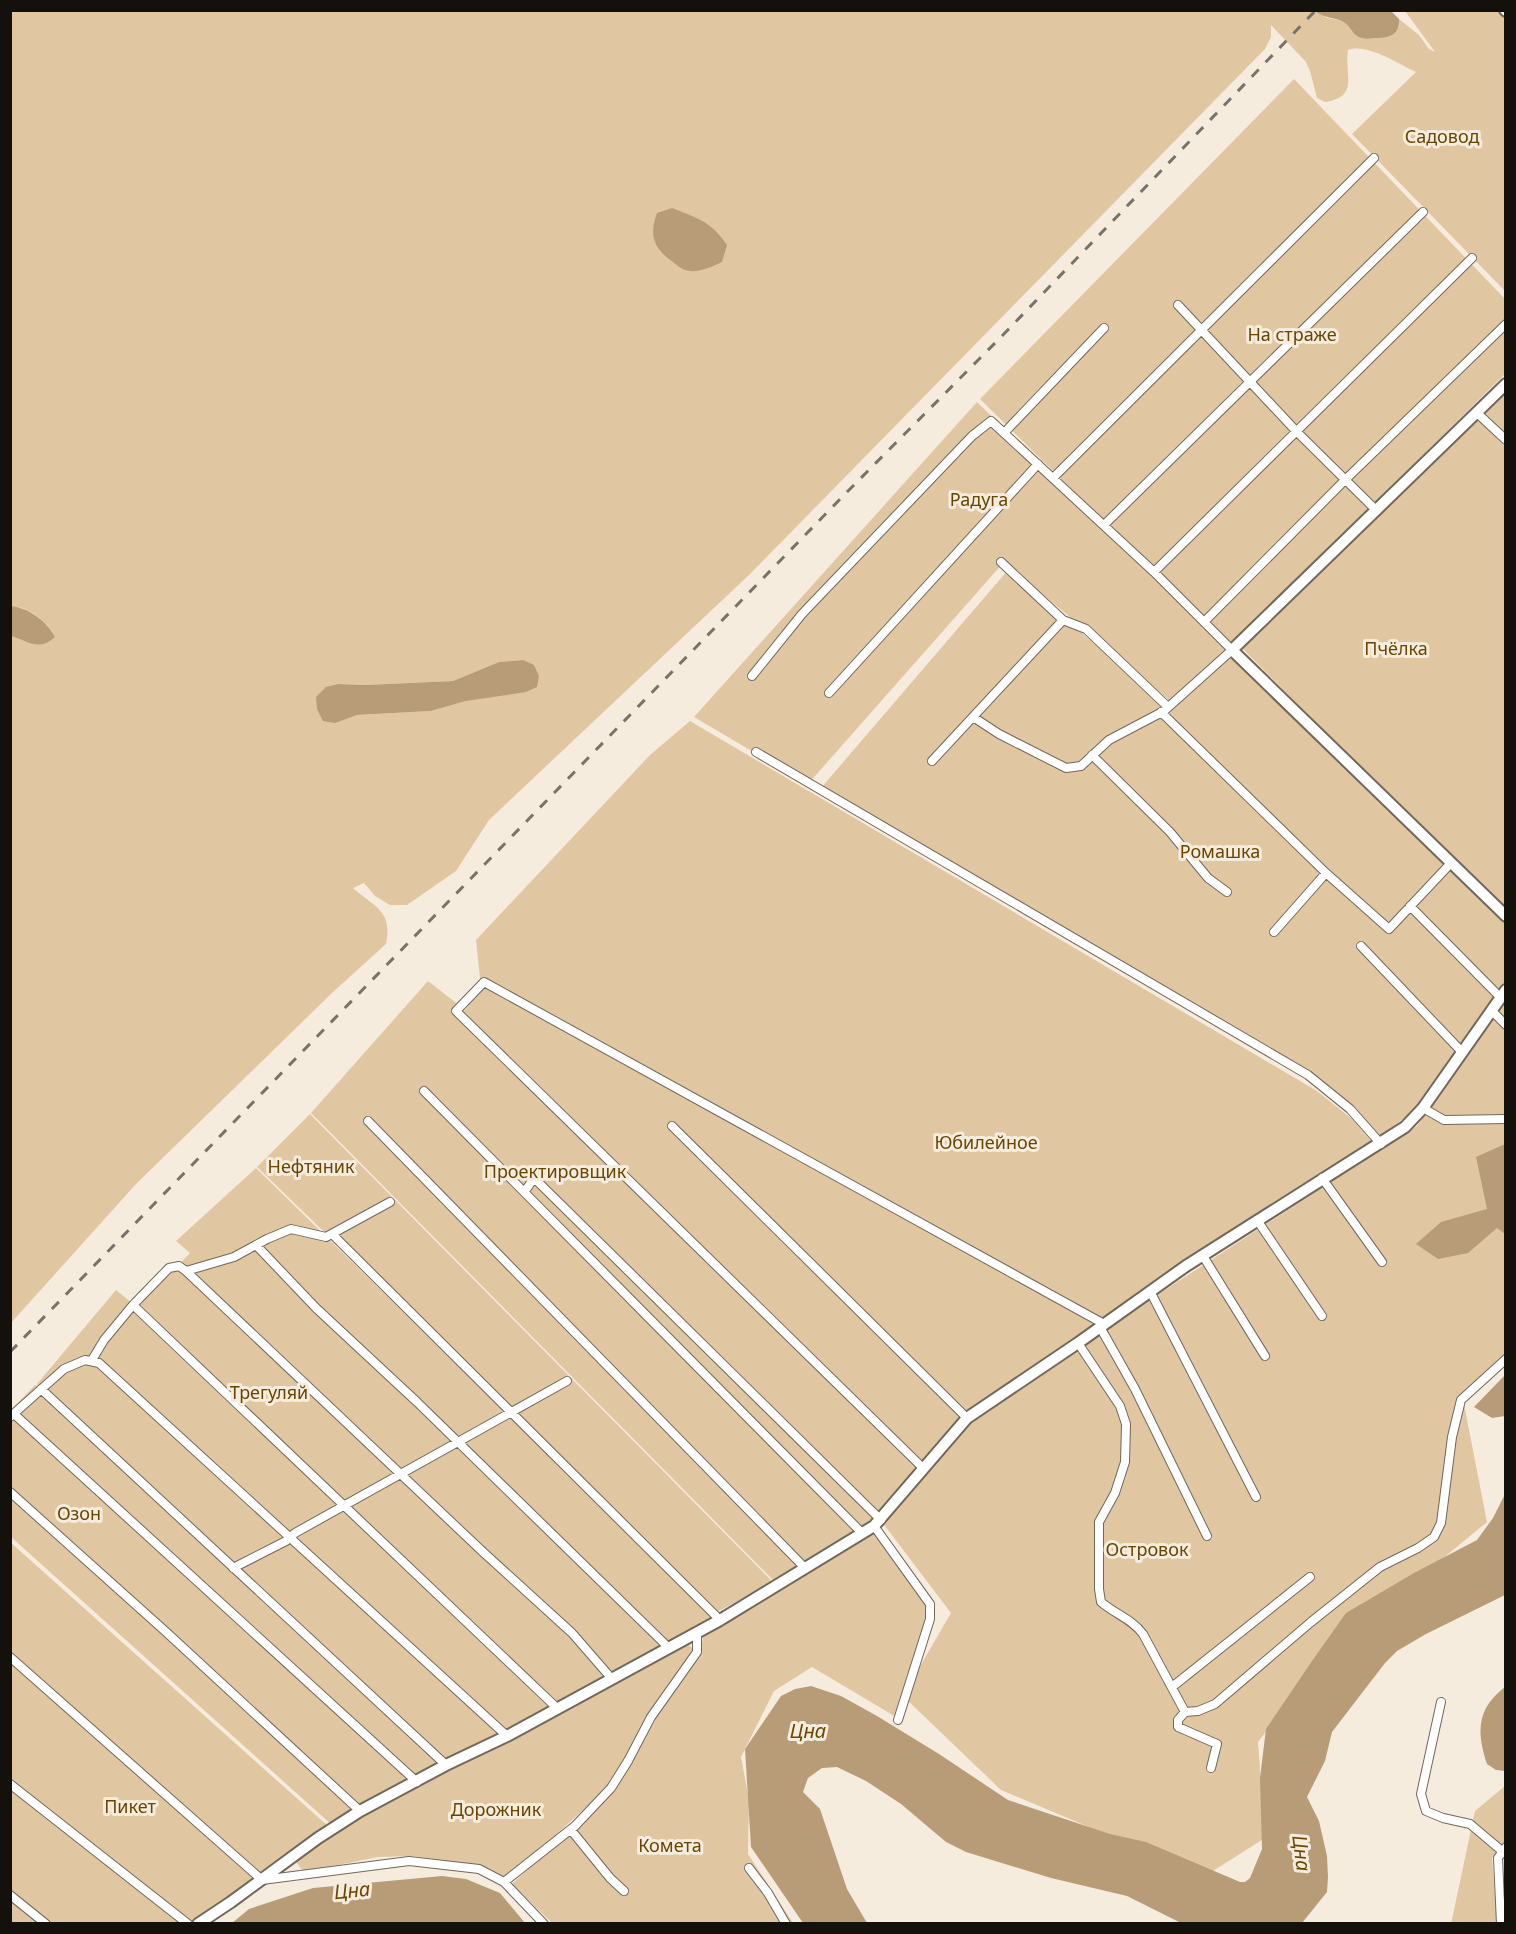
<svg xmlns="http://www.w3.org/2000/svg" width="1516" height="1934" viewBox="0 0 1516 1934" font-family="'Noto Sans',sans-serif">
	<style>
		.green { fill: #e1c6a2; fill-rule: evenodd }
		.water { fill: #b89c78 }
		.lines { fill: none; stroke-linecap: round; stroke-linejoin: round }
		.street-casing { stroke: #71685c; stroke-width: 10 }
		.secondary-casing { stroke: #71685c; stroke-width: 14 }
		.street { stroke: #fff; stroke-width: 8 }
		.secondary { stroke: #fff; stroke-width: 10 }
		.rail { stroke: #787269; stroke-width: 3; stroke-dasharray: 10 10; stroke-linecap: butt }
		.labels { text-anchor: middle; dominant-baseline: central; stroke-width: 6; stroke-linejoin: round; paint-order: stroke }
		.park-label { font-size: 18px; fill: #6a4500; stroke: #f6ecde }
		.water-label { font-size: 20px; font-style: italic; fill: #6c4702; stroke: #f6ecde }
	</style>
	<rect width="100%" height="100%" fill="#f6ecde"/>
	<path class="green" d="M1315 10 1327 18 1344 21 1355 34 1399 27V19L1419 35 1429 49 1435 52 1405 11H1496L1506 14 1505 291 1352 134 1416 72C1398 64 1367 43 1348 50 1344 74 1360 97 1325 102L1317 98 1310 71 1306 62 1271 25V37L1265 49 750 574 489 820 456 871 407 905H390L375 896 364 883 353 888C374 907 393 910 386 944L333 992 136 1184 11 1323V636L55 637C48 621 28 607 11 606L10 11ZM523 660 466 701 431 711 357 715 338 684 365 685 453 681 499 662Z
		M1294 79 1505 299V374L1230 645 980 399Z
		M1505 385V440L1477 411Z
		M977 402 1227 648 1505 917V984L1416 1109 1377 1138 1321 1086 821 788 1008 570 1170 708 1216 659 1169 700 1004 562 808 784 694 717Z
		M1475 415 1505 447V914L1242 648Z
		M690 721 1317 1091 1352 1119 1373 1143 962 1417 885 1511 774 1581 311 1113 428 981 465 1010 481 988 476 940 650 755Z
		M1505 998V1358L1463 1399 1487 1522 1323 1657 1258 1742 1265 1838 1205 1876 1001 1790 903 1696 896 1717 812 1667 774 1691 741 1757 749 1800 748 1854 793 1923H552L512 1884 615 1791 676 1683 700 1652 704 1634 874 1530 931 1612 904 1694 951 1613 882 1522 957 1436 977 1418 1085 1342 1417 1126Z
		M310 1114 773 1582 717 1612 257 1167Z
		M256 1168 715 1617 508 1731 493 1736 446 1761 37 1384 116 1290 137 1307 190 1253 176 1241Z
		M35 1385 435 1756 442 1765 332 1825 11 1537 10 1411Z
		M10 1542 329 1827 190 1923H11Z
		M687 1643 695 1651 607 1788 558 1833 504 1877 478 1865 413 1856 378 1857 304 1872 296 1862V1856L366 1813Z
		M1505 1786V1842L1492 1858 1497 1923 1451 1924 1475 1811Z"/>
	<path class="water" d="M1315 11H1391L1399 19C1400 36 1388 38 1373 38 1368 39 1364 39 1359 37 1352 34 1349 24 1342 21 1332 17 1324 18 1315 11Z
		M672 208C697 218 711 221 727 245L722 262C712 267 696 274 685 270 681 269 676 264 673 262 653 248 649 235 657 213Z
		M10 606C28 607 48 622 55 637 38 652 29 641 11 636Z
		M523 660 534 665 539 676 537 687 526 692 466 701 431 711 357 715 335 723 323 721 317 709 316 697 326 687 338 684 365 685 453 681 499 662Z
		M1505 1144V1234L1497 1228 1468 1253 1438 1259 1416 1244 1441 1222 1487 1209 1476 1157Z
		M1505 1375V1416L1492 1418 1474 1407Z
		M1505 1494V1595L1426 1634 1397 1651 1385 1663 1332 1732 1325 1761 1307 1797 1319 1821 1327 1856 1328 1877 1327 1892 1302 1923H1181L1127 1896 1051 1878 966 1852 946 1842 901 1804 866 1781 837 1767 822 1768 808 1778 803 1792 820 1809 847 1889 867 1923H803L751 1847 745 1749 781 1696 795 1689 811 1686 841 1696 877 1716 939 1754 1008 1800 1110 1834 1146 1842 1240 1882H1245L1250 1878 1262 1849 1260 1778 1266 1729 1312 1661 1346 1613 1414 1573 1477 1540 1493 1518Z
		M1505 1687V1686V1771L1496 1770 1487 1764C1476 1732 1477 1708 1505 1687Z
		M442 1876 466 1879 500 1893 525 1923H232L249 1909 313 1888Z"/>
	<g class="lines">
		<defs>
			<path id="street" d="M1178 305 1297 432 1375 509
				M1476 412 1506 440
				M1004 433 1104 328
				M1053 478 1374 158
				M1104 525 1423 212
				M1154 572 1472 258
				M1063 620 1086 629 1168 707
				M1204 622 1345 480 1506 324
				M752 676 802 614 972 436 991 421 1154 572 1232 650 1164 711 1109 740 1081 766 1066 768 999 734 973 717
				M829 693 1038 464
				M1161 712 1326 873 1389 929 1451 863
				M756 752 1308 1075 1350 1109 1381 1144
				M1092 755 1170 832 1208 878 1227 892
				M932 761 1063 620 1001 562
				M1410 906 1500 997
				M1274 932 1326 873
				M1361 946 1462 1052
				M1491 1010 1506 1025
				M424 1091 862 1533
				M1423 1108 1444 1120 1506 1119
				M368 1121 805 1568
				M672 1126 967 1418
				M1322 1178 1382 1262
				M525 1191 534 1178 881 1520
				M390 1202 326 1237 291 1229 267 1239 234 1257 186 1271 483 1552 572 1633 612 1679
				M1257 1220 1322 1316
				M332 1234 720 1620
				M256 1245 316 1308 417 1402 669 1648
				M1203 1256 1265 1356
				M1150 1291 1256 1497
				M133 1305 558 1709
				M1100 1327 1135 1389 1207 1536
				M1078 1343 1120 1406 1126 1424 1125 1462 1115 1493 1099 1522V1589L1101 1602C1115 1614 1132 1619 1143 1634L1185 1712 1198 1711 1215 1704 1311 1622 1380 1567 1418 1548 1434 1537 1441 1523 1452 1437 1461 1400 1506 1359
				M92 1360 104 1340 133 1305 169 1268 179 1266 186 1271
				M41 1389 446 1765
				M14 1414 417 1782
				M10 1417 64 1369 85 1360 99 1363 507 1736
				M923 1468 456 1011 484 982 1104 1324
				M10 1492 165 1631 360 1811
				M874 1526 930 1604V1619L898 1720
				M233 1568 286 1541 295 1533 567 1381
				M10 1657 262 1880 409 1861 479 1869 504 1882 544 1924
				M1172 1687 1310 1577
				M1441 1702 1421 1794 1426 1811 1443 1818 1470 1824 1502 1851
				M1185 1712 1178 1720V1727L1217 1744 1211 1768
				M10 1784 188 1924
				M571 1830 610 1878 624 1891
				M749 1868 768 1893 786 1924
				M504 1882 575 1826 611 1788 628 1761 651 1717 697 1652V1633
				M10 1895 46 1924
				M1501 1924 1498 1858 1506 1847"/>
			<path id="secondary" d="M1505 10 1506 11
				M1506 384 1232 650 1506 916
				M198 1924 231 1902 318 1838 360 1811 446 1765 507 1736 720 1620 874 1526 967 1418 1078 1343 1186 1266 1405 1127 1423 1108 1506 990"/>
		</defs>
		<use href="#street" class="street-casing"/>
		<use href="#secondary" class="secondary-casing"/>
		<use href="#street" class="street"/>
		<use href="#secondary" class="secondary"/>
		<path class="rail" d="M10 1352 847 492 1001 337 1316 10"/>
	</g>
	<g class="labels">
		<g class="park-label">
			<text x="1442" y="136">Садовод</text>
			<text x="1292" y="334">На страже</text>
			<text x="979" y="499">Радуга</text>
			<text x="1396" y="648">Пчёлка</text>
			<text x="1220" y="851">Ромашка</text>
			<text x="986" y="1142">Юбилейное</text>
			<text x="311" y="1166">Нефтяник</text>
			<text x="555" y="1171">Проектировщик</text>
			<text x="269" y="1392">Трегуляй</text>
			<text x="79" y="1513">Озон</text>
			<text x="1147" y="1549">Островок</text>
			<text x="130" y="1806">Пикет</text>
			<text x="496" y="1809">Дорожник</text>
			<text x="670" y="1845">Комета</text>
		</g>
		<g class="water-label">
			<text x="808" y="1730">Цна</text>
			<text transform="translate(1302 1853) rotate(83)">Цна</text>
			<text transform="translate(352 1890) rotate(-6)">Цна</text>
		</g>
	</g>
	<rect width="1516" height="1934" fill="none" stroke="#14110c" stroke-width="24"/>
</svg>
